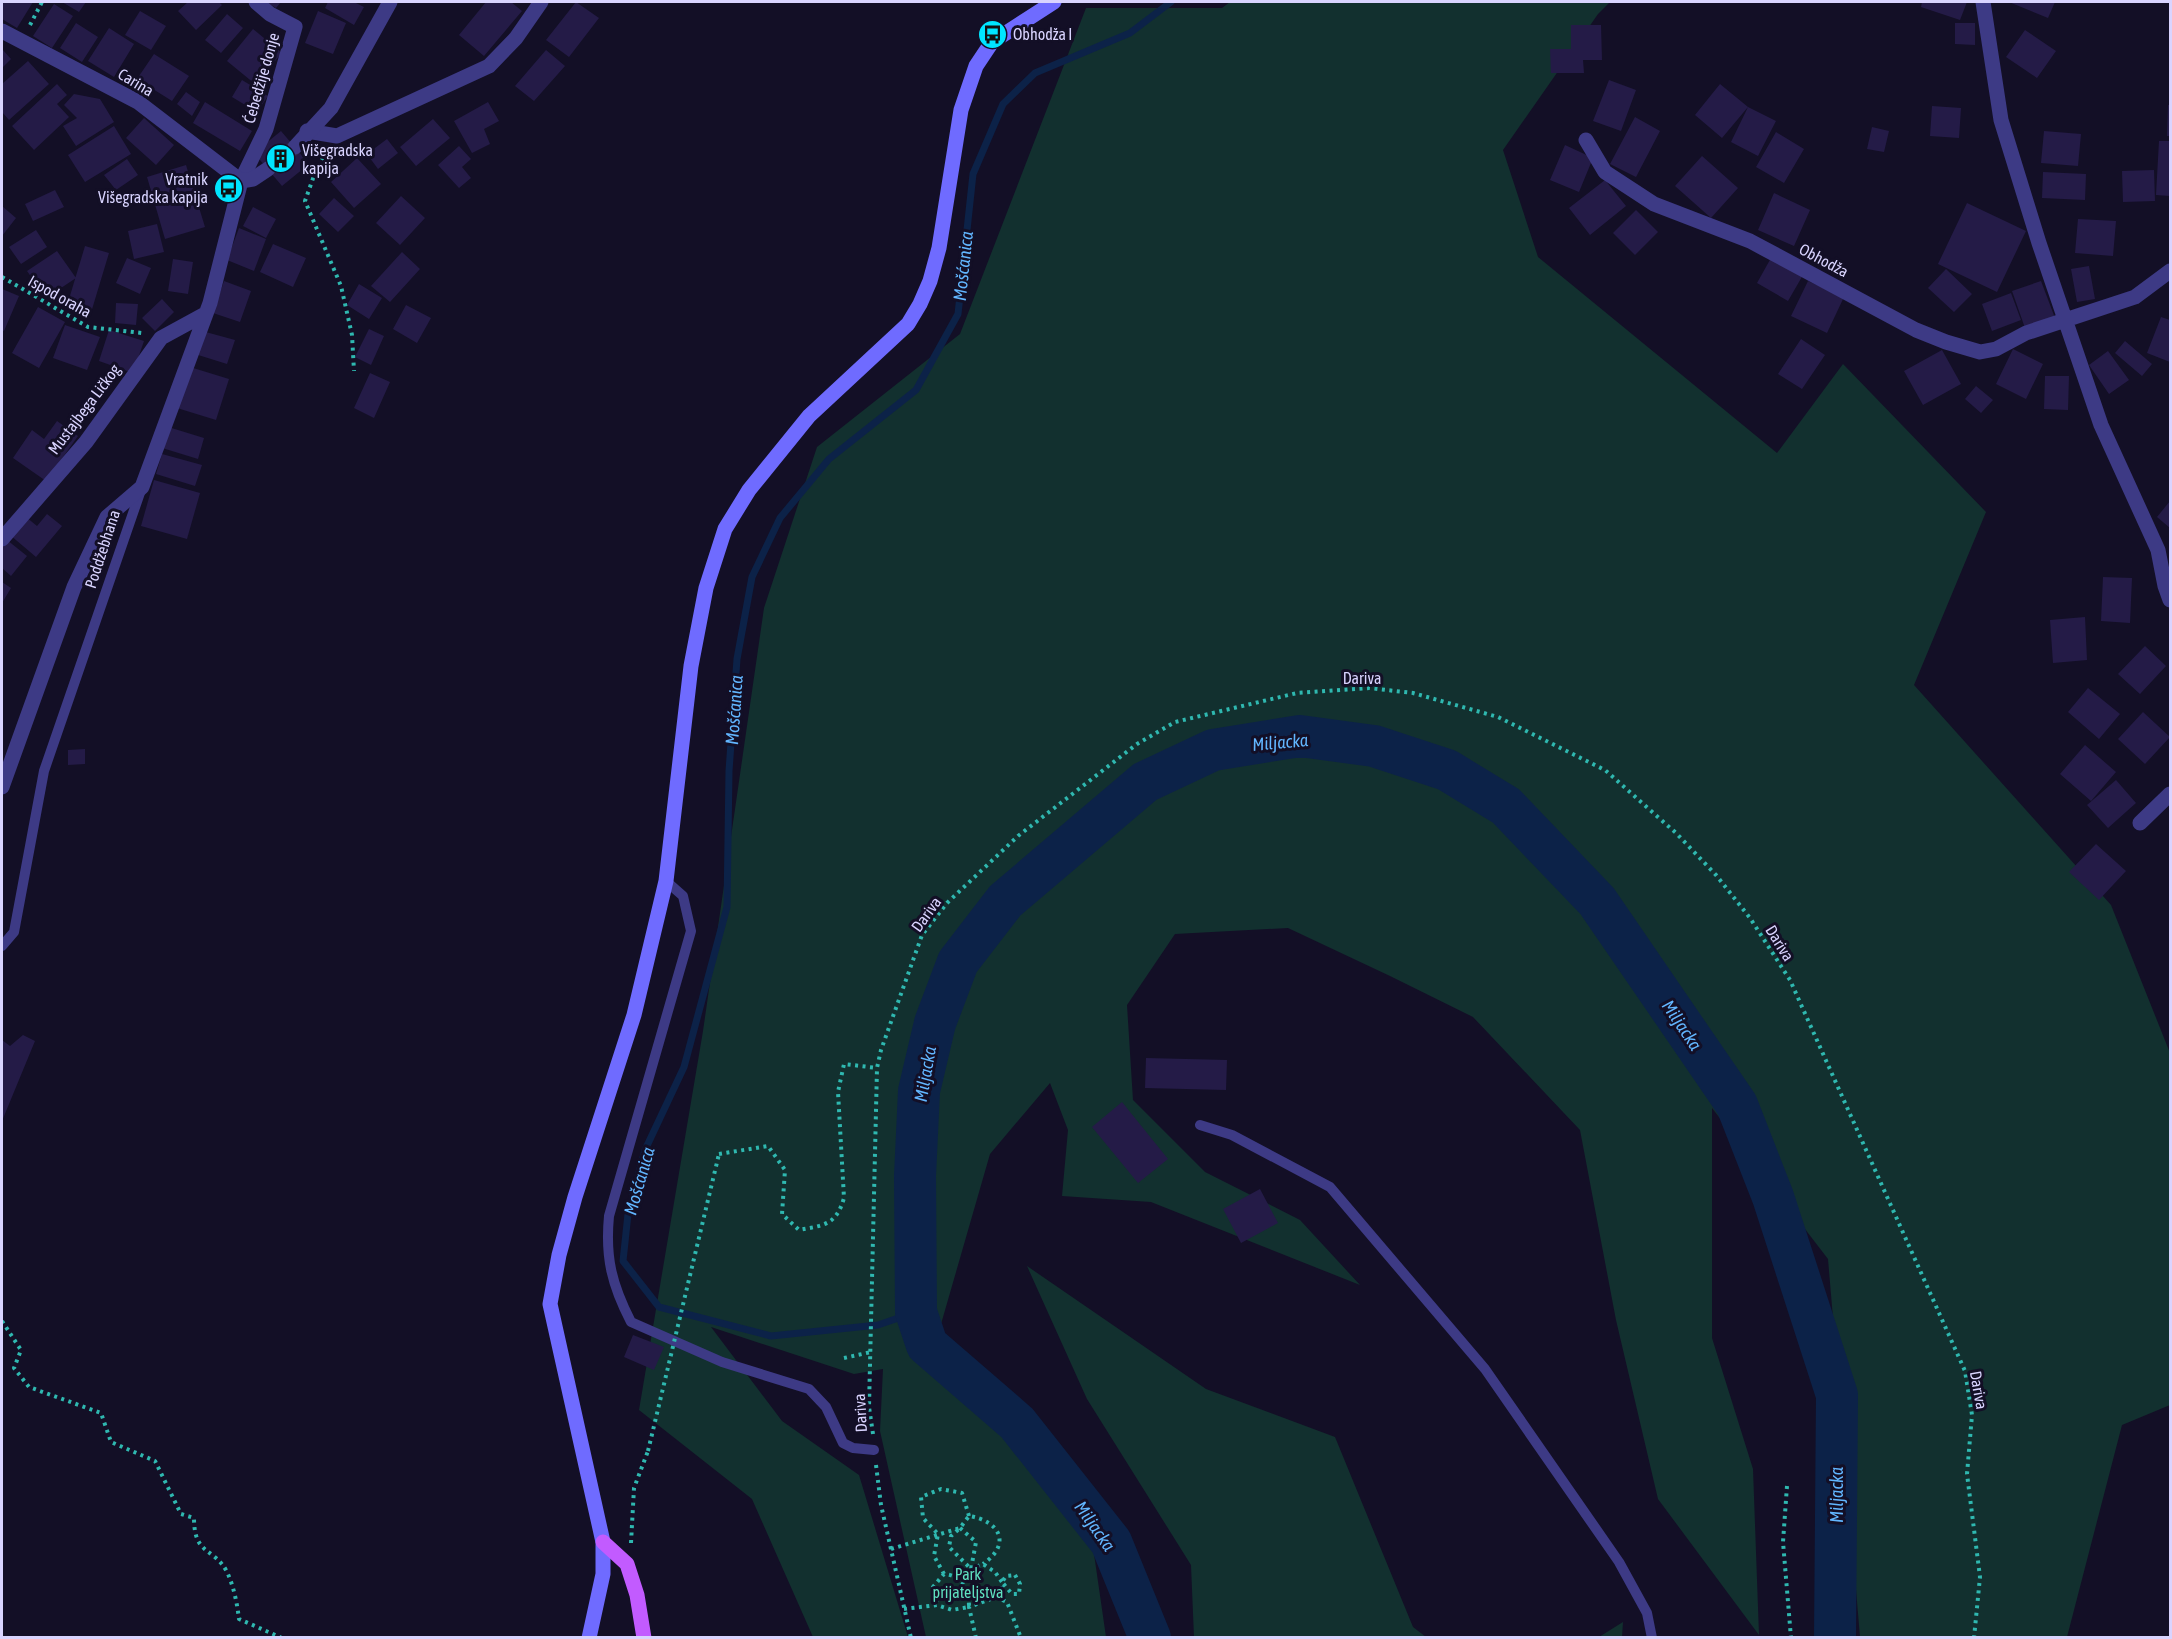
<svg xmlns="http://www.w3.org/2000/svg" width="2172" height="1639" viewBox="0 0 2172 1639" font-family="'Asap Condensed',sans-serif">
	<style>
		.green { fill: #12302f }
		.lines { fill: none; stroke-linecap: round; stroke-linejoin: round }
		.stream { stroke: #0c2248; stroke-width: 7 }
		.river { stroke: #0c2248; stroke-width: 42 }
		.building { fill: #241b47 }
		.tertiary-tunnel { stroke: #312d47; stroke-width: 15; stroke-dasharray: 15 8; stroke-linecap: butt }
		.path { stroke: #2fb8b0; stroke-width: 4; stroke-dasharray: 3 4.5; stroke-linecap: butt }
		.service { stroke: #3d3a85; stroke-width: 10 }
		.minor { stroke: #3d3a85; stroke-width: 15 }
		.tertiary { stroke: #3d3a85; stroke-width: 15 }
		.secondary { stroke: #6f6bff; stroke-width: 15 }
		.primary { stroke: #c25bff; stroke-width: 15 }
		.path-bridge { stroke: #2fb8b0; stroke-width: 4; stroke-dasharray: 3 4.5; stroke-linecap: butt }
		.labels { text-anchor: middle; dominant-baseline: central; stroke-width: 6; stroke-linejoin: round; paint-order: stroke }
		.poi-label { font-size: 16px; fill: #d9d4ff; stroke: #130f26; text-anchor: start }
		.street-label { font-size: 16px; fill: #d9d4ff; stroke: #130f26 }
		.park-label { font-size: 16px; fill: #5fe0c0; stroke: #130f26 }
		.water-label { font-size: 18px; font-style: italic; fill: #62b6ff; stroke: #130f26 }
	</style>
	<rect width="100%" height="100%" fill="#130f26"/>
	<path class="green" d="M1230 2H1610L1598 14 1503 150 1538 257 1777 453 1843 364 1986 512 1914 685 2111 905 2170 1053V1405L2122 1425 2067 1637H1860L1828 1259 1712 1108V1338L1753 1469 1759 1635 1658 1499 1616 1320 1580 1130 1473 1017 1390 976 1288 928 1175 934 1127 1005 1133 1100 1205 1172 1300 1220 1360 1285 1151 1202 1062 1196 1068 1130 1050 1083 990 1154 937 1338 1092 1540 1106 1637H926L880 1431 883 1369 854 1374 711 1327 782 1421 859 1475 908 1637H813L752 1499 639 1410 703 1031 764 608 817 447 960 334 1086 8H1222Z
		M1027 1266 1206 1389 1335 1437 1413 1627 1426 1637H1194L1191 1565 1087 1399Z
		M1623 1622 1622 1637H1599Z"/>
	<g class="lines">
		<path class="stream" d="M916 1312 878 1325 771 1336 659 1307 623 1261 628 1214 645 1150 684 1067 727 907 729 771 737 659 752 577 780 518 829 459 916 390 958 314 973 174 1003 104 1035 73 1130 33 1171 2"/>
		<path class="river" d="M1150 1638 1111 1542 1017 1423 927 1345 916 1312 915 1176 919 1091 935 1023 958 962 1005 901 1145 782 1213 750 1300 736 1374 746 1447 770 1506 806 1597 901 1737 1105 1773 1197 1837 1395 1835 1638"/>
	</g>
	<path class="building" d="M2 2H33L17 28 2 19Z
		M62 2H86L79 12Z
		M188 2H219L222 5 196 30 178 11Z
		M266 2H281L276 8Z
		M328 2H354L364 7 354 25 325 8Z
		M486 2H511L522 11 484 56 459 35Z
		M576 2 599 18 569 57 546 40Z
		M1922 2H1967L1960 20 1921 7Z
		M2009 2H2055L2048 18Z
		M54 4 73 16 52 48 33 36Z
		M140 11 166 26 151 50 125 35Z
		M318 11 346 23 333 54 305 43Z
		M227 14 243 28 221 53 205 40Z
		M76 23 98 37 82 62 60 48Z
		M1955 23H1975V45L1955 44Z
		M1571 25H1601L1602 60H1583L1584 73H1551L1550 49H1571Z
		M109 28 134 44 114 77 88 61Z
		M253 29 282 53 255 84 227 61Z
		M2025 30 2056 51 2037 78 2006 57Z
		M2 49 11 59 2 68Z
		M546 50 565 66 534 101 515 86Z
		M154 54 189 76 172 101 137 79Z
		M28 61 49 84 9 120 2 112V84Z
		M242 80 268 96 257 112 232 97Z
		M1609 80 1636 90 1621 131 1593 121Z
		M57 84 67 95 57 104 69 117 34 150 12 126Z
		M1720 84 1748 107 1722 138 1695 115Z
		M186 92 200 102 192 116 177 104Z
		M74 94 100 99 114 122 76 146 63 126 77 118 64 105Z
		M205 102 252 131 240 151 193 123Z
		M488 102 499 121 484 129 490 144 472 153 454 121Z
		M2168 105H2170V136H2167Z
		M1932 106 1961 108 1959 138 1930 136Z
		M1748 107 1776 121 1758 156 1731 142Z
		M1635 117 1660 131 1636 177 1610 164Z
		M144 118 174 145 156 165 126 138Z
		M433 119 450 138 416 166 400 147Z
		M114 126 131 154 85 182 68 155Z
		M1872 127 1889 131 1884 152 1867 149Z
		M281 131 309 164 282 186 254 153Z
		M2044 131 2081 134 2078 166 2041 163Z
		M1776 132 1804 149 1784 183 1756 167Z
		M387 139 398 153 378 169 367 154Z
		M2159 141H2170V196L2156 195Z
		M1565 145 1593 158 1579 192 1550 180Z
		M459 146 471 159 462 167 471 178 459 188 438 165Z
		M1702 156 1738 188 1711 218 1675 186Z
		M357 158 381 184 354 208 331 182Z
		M127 159 138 175 116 190 104 175Z
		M186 165 205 227 165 239 147 177Z
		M2154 170 2155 201 2123 202 2122 171Z
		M2043 172 2086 174 2085 200 2042 198Z
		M1605 180 1626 206 1590 235 1569 208Z
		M55 190 64 207 33 221 25 204Z
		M1774 193 1810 210 1794 246 1758 230Z
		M401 196 425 218 400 245 376 223Z
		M334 198 354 216 338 232 319 214Z
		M1967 203 2026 231 1997 292 1938 264Z
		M2 206 16 218 2 236Z
		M253 207 276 219 266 238 243 226Z
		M1636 210 1658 232 1635 255 1613 233Z
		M2078 219 2116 221 2113 256 2075 253Z
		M157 224 164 252 134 259 128 231Z
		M239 228 266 239 254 271 227 260Z
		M36 230 47 247 21 264 9 247Z
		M273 244 306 258 293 287 260 272Z
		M85 246 109 253 90 316 66 309Z
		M57 251 76 278 46 298 27 271Z
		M402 252 420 269 390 302 371 286Z
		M127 258 151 268 140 294 116 283Z
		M1771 258 1803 275 1788 301 1757 283Z
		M173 259 193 262 188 294 168 291Z
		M2089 266 2095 299 2077 302 2071 269Z
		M1946 269 1972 294 1954 312 1928 288Z
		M224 281 251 291 240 322 213 313Z
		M1808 281 1844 297 1827 333 1791 316Z
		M2041 281 2055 318 2025 328 2012 291Z
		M359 284 382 298 369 319 347 305Z
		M2 289 19 296 4 331 2 330Z
		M2011 293 2021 320 1992 331 1982 304Z
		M162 299 174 312 155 331 142 318Z
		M116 303 138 304 136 325 115 323Z
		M406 305 431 318 417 343 393 329Z
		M38 307 65 322 39 368 12 353Z
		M2161 317 2170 320V362L2147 353Z
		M65 325 100 337 87 370 53 358Z
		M369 329 384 336 371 365 355 357Z
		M109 330 144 341 133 373 99 361Z
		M202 331 235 340 227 364 195 354Z
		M1801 339 1825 355 1802 389 1778 374Z
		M2125 341 2152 364 2142 376 2115 353Z
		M2013 349 2043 364 2026 399 1996 384Z
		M1942 350 1961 384 1923 405 1904 371Z
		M2108 351 2129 380 2109 394 2089 365Z
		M190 367 229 379 216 420 177 408Z
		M370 373 390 382 374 418 354 408Z
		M2045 376H2069L2068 410 2044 409Z
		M1976 386 1993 400 1981 413 1965 399Z
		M57 421 78 436 46 481 13 458 32 430 44 439Z
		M165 426 204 438 198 459 159 447Z
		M162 454 202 465 195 486 156 474Z
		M154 480 200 493 187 539 141 526Z
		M2170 501V528L2157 517Z
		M47 514 62 526 36 557 10 535 26 517 37 526Z
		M7 540 27 556 11 576 2 568V547Z
		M2103 577 2132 578 2130 623 2101 621Z
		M2 582 11 588 2 603Z
		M2085 617 2087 660 2053 663 2050 620Z
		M2145 646 2166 666 2140 694 2118 674Z
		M2088 688 2120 714 2099 739 2068 712Z
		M2143 712 2170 737 2145 764 2118 739Z
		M2085 745 2116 772 2091 801 2060 774Z
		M85 749V764L68 765V750Z
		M2116 780 2136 803 2108 828 2087 805Z
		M2096 844 2126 871 2099 900 2069 872Z
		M23 1035 35 1041 2 1121V1040L10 1046Z
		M1146 1058 1227 1060 1226 1090 1145 1088Z
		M1122 1102 1168 1159 1138 1183 1092 1127Z
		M1260 1189 1278 1223 1241 1243 1223 1209Z
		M633 1335 664 1347 654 1370 624 1357Z"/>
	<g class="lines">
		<path class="tertiary-tunnel" d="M268 169 295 147"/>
		<path class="path" d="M30 25 42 2
			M327 151 316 170 305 201 341 286 352 335 354 371
			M2 277 88 327 142 333
			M719 1154 768 1146 785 1170 782 1214 799 1230C825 1225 836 1225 844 1198L838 1092 844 1064 877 1068
			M2 1321 21 1350 14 1368 29 1387 101 1413 111 1442 155 1461 181 1514 194 1518C194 1556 214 1547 227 1572 234 1587 237 1603 239 1619L282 1638
			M844 1358 871 1352
			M873 1434 869 1407 877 1068 881 1050 922 935 947 903 1018 836 1137 744 1175 722 1297 693 1369 688 1413 693 1498 717 1605 770 1676 833 1716 875 1750 918 1790 980 1965 1371 1972 1415 1967 1474 1980 1577 1974 1638
			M876 1465 881 1505 911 1638
			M1787 1486 1783 1542 1791 1638
			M960 1528 976 1542 971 1569 949 1547 951 1536Z
			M631 1543 634 1488 648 1451
			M891 1549 960 1528 969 1516C1000 1521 1012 1544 983 1564
			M944 1574 934 1556 938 1534 923 1518 921 1497 941 1489 962 1493 969 1516
			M956 1575 983 1564 995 1572 1002 1582 1001 1590 996 1597
			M1015 1575 1020 1584 1019 1594H1012L1002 1582 1006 1576Z
			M904 1609 937 1605 952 1610 969 1607C969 1588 963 1576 944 1574L933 1587 937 1605
			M976 1638 969 1607 996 1597 1007 1602 1021 1638"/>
		<path class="service" d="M666 881 683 896 691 931 609 1216C605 1258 612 1285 631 1322L722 1362 809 1389 826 1407 843 1443 853 1448 874 1450
			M2 946 14 932 44 771 142 487
			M1200 1125 1232 1135 1330 1187 1485 1369 1619 1562 1647 1613 1652 1638"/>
		<path class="minor" d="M1983 2 2001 120 2039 243 2101 425 2158 550 2165 586 2170 600
			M307 131 337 136 489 66 516 38 541 2
			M1586 140 1605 172 1654 204 1750 241 1916 330 1946 342 1980 352 1996 349 2026 333 2135 297 2170 271
			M2 539 86 442 161 338 205 314
			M2 787 74 587 107 517 142 487 210 303 241 181 266 129 295 27 270 14 256 2
			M2140 823 2170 794"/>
		<path class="tertiary" d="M2 31 138 102 241 181 253 179 268 169
			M295 147 331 108 390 2"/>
		<path class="secondary" d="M589 1638 603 1574V1542L550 1304 559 1255 575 1197 634 1015 666 881 691 666 706 588 725 529 749 490 809 416 908 324 920 304 930 281 939 248 961 110 976 66 992 42 1054 2"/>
		<path class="primary" d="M603 1542 627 1564 637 1595 644 1638"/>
		<path class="path-bridge" d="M648 1451 719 1154"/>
	</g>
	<defs>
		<symbol id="bus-disc" viewBox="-11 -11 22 22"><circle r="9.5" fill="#00e5ff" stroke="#130f26"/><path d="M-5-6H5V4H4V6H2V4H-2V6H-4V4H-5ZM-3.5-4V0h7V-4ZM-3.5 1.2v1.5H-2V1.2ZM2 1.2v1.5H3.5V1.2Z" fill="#111"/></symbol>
		<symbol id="building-disc" viewBox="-11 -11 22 22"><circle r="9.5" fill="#00e5ff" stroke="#130f26"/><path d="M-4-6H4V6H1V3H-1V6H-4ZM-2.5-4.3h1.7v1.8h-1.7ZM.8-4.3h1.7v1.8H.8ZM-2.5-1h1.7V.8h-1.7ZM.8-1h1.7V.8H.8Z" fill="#111"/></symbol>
	</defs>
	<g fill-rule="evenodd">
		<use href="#bus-disc" x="976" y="18" width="33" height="33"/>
		<use href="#building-disc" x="264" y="142" width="33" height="33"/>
		<use href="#bus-disc" x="212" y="172" width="33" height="33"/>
	</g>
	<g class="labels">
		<g class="poi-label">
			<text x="1013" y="34">Obhodža I</text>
			<text x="302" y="150">Višegradska<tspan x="302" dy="18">kapija</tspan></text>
			<text x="208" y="179" text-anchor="end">Vratnik<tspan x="208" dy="18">Višegradska kapija</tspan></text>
		</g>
		<g class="street-label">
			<text transform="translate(261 78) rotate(-74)">Ćebedžije donje</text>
			<text transform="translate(136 82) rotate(31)">Carina</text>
			<text transform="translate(1824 260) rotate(28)">Obhodža</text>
			<text transform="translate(60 296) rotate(29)">Ispod oraha</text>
			<text transform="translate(84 409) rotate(-53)">Mustajbega Ličkog</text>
			<text transform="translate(102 549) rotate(-72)">Poddžebhana</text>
			<text x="1362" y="678">Dariva</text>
			<text transform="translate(926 914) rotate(-54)">Dariva</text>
			<text transform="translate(1780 943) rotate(58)">Dariva</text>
			<text transform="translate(1979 1390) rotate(80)">Dariva</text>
			<text transform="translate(860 1413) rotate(-93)">Dariva</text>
		</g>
		<g class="park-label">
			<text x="968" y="1574">Park<tspan x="968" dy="18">prijateljstva</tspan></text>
		</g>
		<g class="water-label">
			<text transform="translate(963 266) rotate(-84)">Mošćanica</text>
			<text transform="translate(734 710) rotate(-86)">Mošćanica</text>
			<text transform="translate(1280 742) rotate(-5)">Miljacka</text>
			<text transform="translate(1682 1025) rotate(56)">Miljacka</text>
			<text transform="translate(925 1074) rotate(-80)">Miljacka</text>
			<text transform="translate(639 1181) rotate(-74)">Mošćanica</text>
			<text transform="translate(1836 1495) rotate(-90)">Miljacka</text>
			<text transform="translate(1095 1526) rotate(55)">Miljacka</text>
		</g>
	</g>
	<rect width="2172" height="1639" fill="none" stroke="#d9d4ff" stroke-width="6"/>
</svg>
